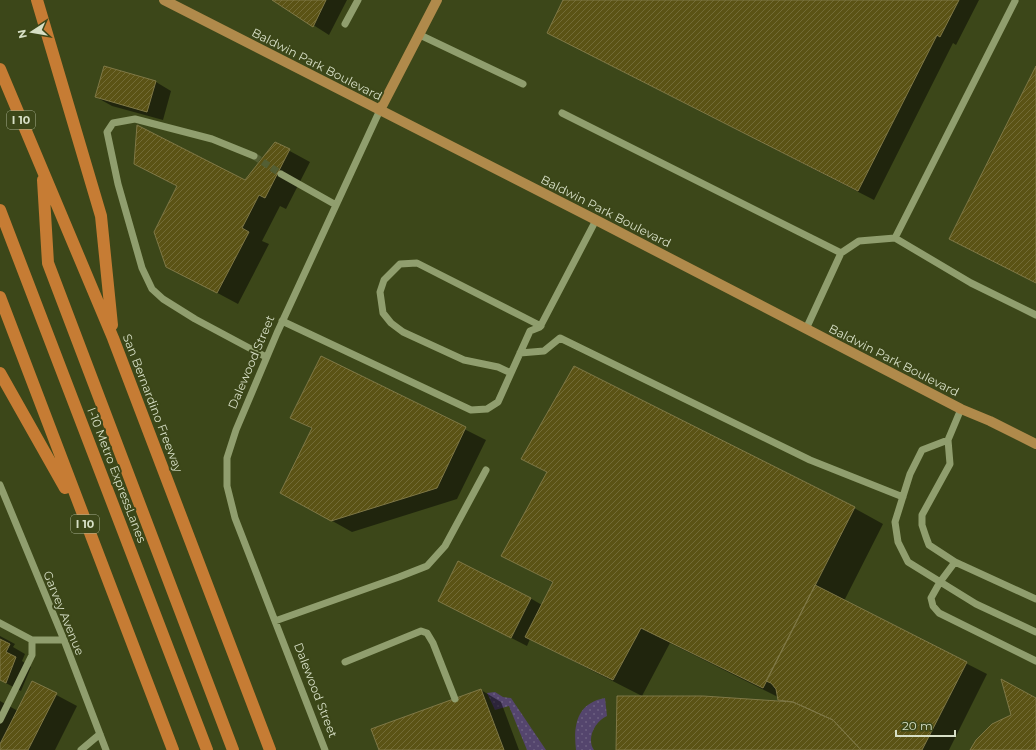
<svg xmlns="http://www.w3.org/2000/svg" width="1036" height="750" viewBox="0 0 1036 750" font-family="Montserrat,sans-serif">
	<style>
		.green { fill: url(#green-dots) }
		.shadow { fill: #0007 }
		.building { fill: url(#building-hatch); stroke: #7f7846 }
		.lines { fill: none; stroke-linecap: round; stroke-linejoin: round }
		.minor-tunnel { stroke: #535e33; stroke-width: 7; stroke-dasharray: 7 3.5; stroke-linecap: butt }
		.minor { stroke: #909e6e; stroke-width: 7 }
		.major { stroke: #b08a4b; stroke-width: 10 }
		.highway { stroke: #c67c34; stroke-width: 12 }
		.labels { text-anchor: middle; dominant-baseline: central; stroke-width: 4; stroke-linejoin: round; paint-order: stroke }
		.shield { fill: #3c4719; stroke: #a8b192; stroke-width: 1 }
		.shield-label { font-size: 11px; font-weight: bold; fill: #d7dfc6 }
		.street-label { font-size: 12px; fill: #d7dfc6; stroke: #3c4719 }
	</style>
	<defs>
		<pattern id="green-dots" width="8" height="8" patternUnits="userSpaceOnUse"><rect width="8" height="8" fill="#54456d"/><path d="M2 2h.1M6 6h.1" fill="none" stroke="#6c5f80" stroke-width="1.8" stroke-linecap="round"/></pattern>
		<pattern id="building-hatch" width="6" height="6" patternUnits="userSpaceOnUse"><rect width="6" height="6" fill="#5b5315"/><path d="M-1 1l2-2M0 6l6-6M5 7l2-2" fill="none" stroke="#726b36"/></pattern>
	</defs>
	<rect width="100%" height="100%" fill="#3c4719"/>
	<path class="green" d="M495 692 503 697 511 698 546 750H527L509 706 495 710 487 693Z
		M605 698 607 716C595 721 586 739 594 750H576C573 725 577 703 605 698Z"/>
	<path class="shadow" d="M274 0H347L329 35Z
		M564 0H979L956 45 953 43 874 200 564 41Z
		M104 68 156 82 171 91 163 120 112 106 96 97Z
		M275 143 310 162 286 209 280 206 262 241 269 244 238 304 167 266 178 187 135 164 246 182Z
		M321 357 486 440 457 499 352 532 302 504 312 429 291 417Z
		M523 459 854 508 883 524 844 601 987 674 949 750H617L779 702 778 697 670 643 642 696 530 639 527 646 455 609 530 598 542 605 553 583 502 555 548 473Z
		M0 636 15 644 13 647 25 654 22 661 31 667 21 691 0 680Z
		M32 682 77 706 55 750H0V701L18 711Z
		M481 690 501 702 519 750H380Z"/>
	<path class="building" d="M272 0H326L313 27Z
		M563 0H959L940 37 937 35 858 191 547 33Z
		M104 66 156 81 147 112 95 97Z
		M1036 66V283L949 239Z
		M137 125 245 180 275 142 290 149 265 198 259 195 242 228 249 232 217 293 166 267 154 232 177 186 134 164Z
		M321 356 466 427 437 488 331 521 280 493 312 428 290 418Z
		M574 366 855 507 763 688 641 628 613 680 525 637 553 582 501 556 547 472 521 459Z
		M458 561 531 598 511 638 438 601Z
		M815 585 967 662 922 750H861L833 720 793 702 778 700 776 689 771 683 766 681Z
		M0 639 10 644 6 652 16 657 6 683 0 680Z
		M1001 679 1036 698V750H970L976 740 992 724 1011 715Z
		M32 681 57 693 28 750H0V744Z
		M481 689 504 750H379L371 729Z
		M617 696H703L793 702 833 720 861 750H616Z"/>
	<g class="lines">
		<path class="minor-tunnel" d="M254 156 281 174"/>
		<path class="minor" d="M345 24 358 0
			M420 35 523 84
			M562 113 841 253
			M254 156 212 139 135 119 113 123 107 132 118 184 142 268 152 289 163 299 195 319 266 357
			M281 174 336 205
			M895 238 1015 1
			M282 321 471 410 487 409 498 402 530 331 540 327 596 220
			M806 329 841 253 859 241 895 238 971 283 1036 315
			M520 353 544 351 560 338 810 460 903 497
			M511 373 498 367 464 360 403 332 391 323 383 313 380 292 384 280 400 264 417 263 541 326
			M961 409 948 440 950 464 922 515V525L926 537 929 545 955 562 1036 599
			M948 440 922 450 910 474 895 522 898 542 908 562 976 604 1036 632
			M0 485 64 640 106 750
			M955 562 940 582 931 598 933 606 939 613 1036 661
			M275 621 399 577 427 566 445 546 486 470
			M0 623 32 640H64
			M345 662 421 631 427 633 433 643 455 699
			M0 720 32 655V640
			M81 750 100 734
			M325 750 235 518 227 486V458L236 430 277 333 380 110"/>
		<path class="major" d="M164 0 596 220 961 409 990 421 1036 444
			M380 110 437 0"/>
		<path class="highway" d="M37 0 101 216 112 325
			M0 69 113 338 270 750
			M43 180 48 263 233 750
			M0 210 207 750
			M0 297 173 750
			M0 373 65 488"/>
	</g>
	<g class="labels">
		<g class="shield">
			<rect x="7" y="111" width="28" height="18" rx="3"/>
			<rect x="71" y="515" width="28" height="18" rx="3"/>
		</g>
		<g class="shield-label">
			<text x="21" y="120">I 10</text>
			<text x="85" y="524">I 10</text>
		</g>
		<g class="street-label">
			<text transform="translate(317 64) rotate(27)">Baldwin Park Boulevard</text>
			<text transform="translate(606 211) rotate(27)">Baldwin Park Boulevard</text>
			<text transform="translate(894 360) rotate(27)">Baldwin Park Boulevard</text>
			<text transform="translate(251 362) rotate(-67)">Dalewood Street</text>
			<text transform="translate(153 403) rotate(69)">San Bernardino Freeway</text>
			<text transform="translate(117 475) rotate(69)">I-10 Metro ExpressLanes</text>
			<text transform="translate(64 613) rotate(68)">Garvey Avenue</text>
			<text transform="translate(316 690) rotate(69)">Dalewood Street</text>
		</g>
	</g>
	<g transform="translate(32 32) rotate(258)" stroke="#3c4719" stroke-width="3" paint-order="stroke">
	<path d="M0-3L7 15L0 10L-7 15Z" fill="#d7dfc6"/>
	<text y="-6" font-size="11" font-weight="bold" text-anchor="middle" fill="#d7dfc6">N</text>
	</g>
	<path d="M896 730v6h59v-6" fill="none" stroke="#d7dfc6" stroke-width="2"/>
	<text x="902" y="730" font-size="12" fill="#d7dfc6" stroke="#3c4719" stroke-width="3" paint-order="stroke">20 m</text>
</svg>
